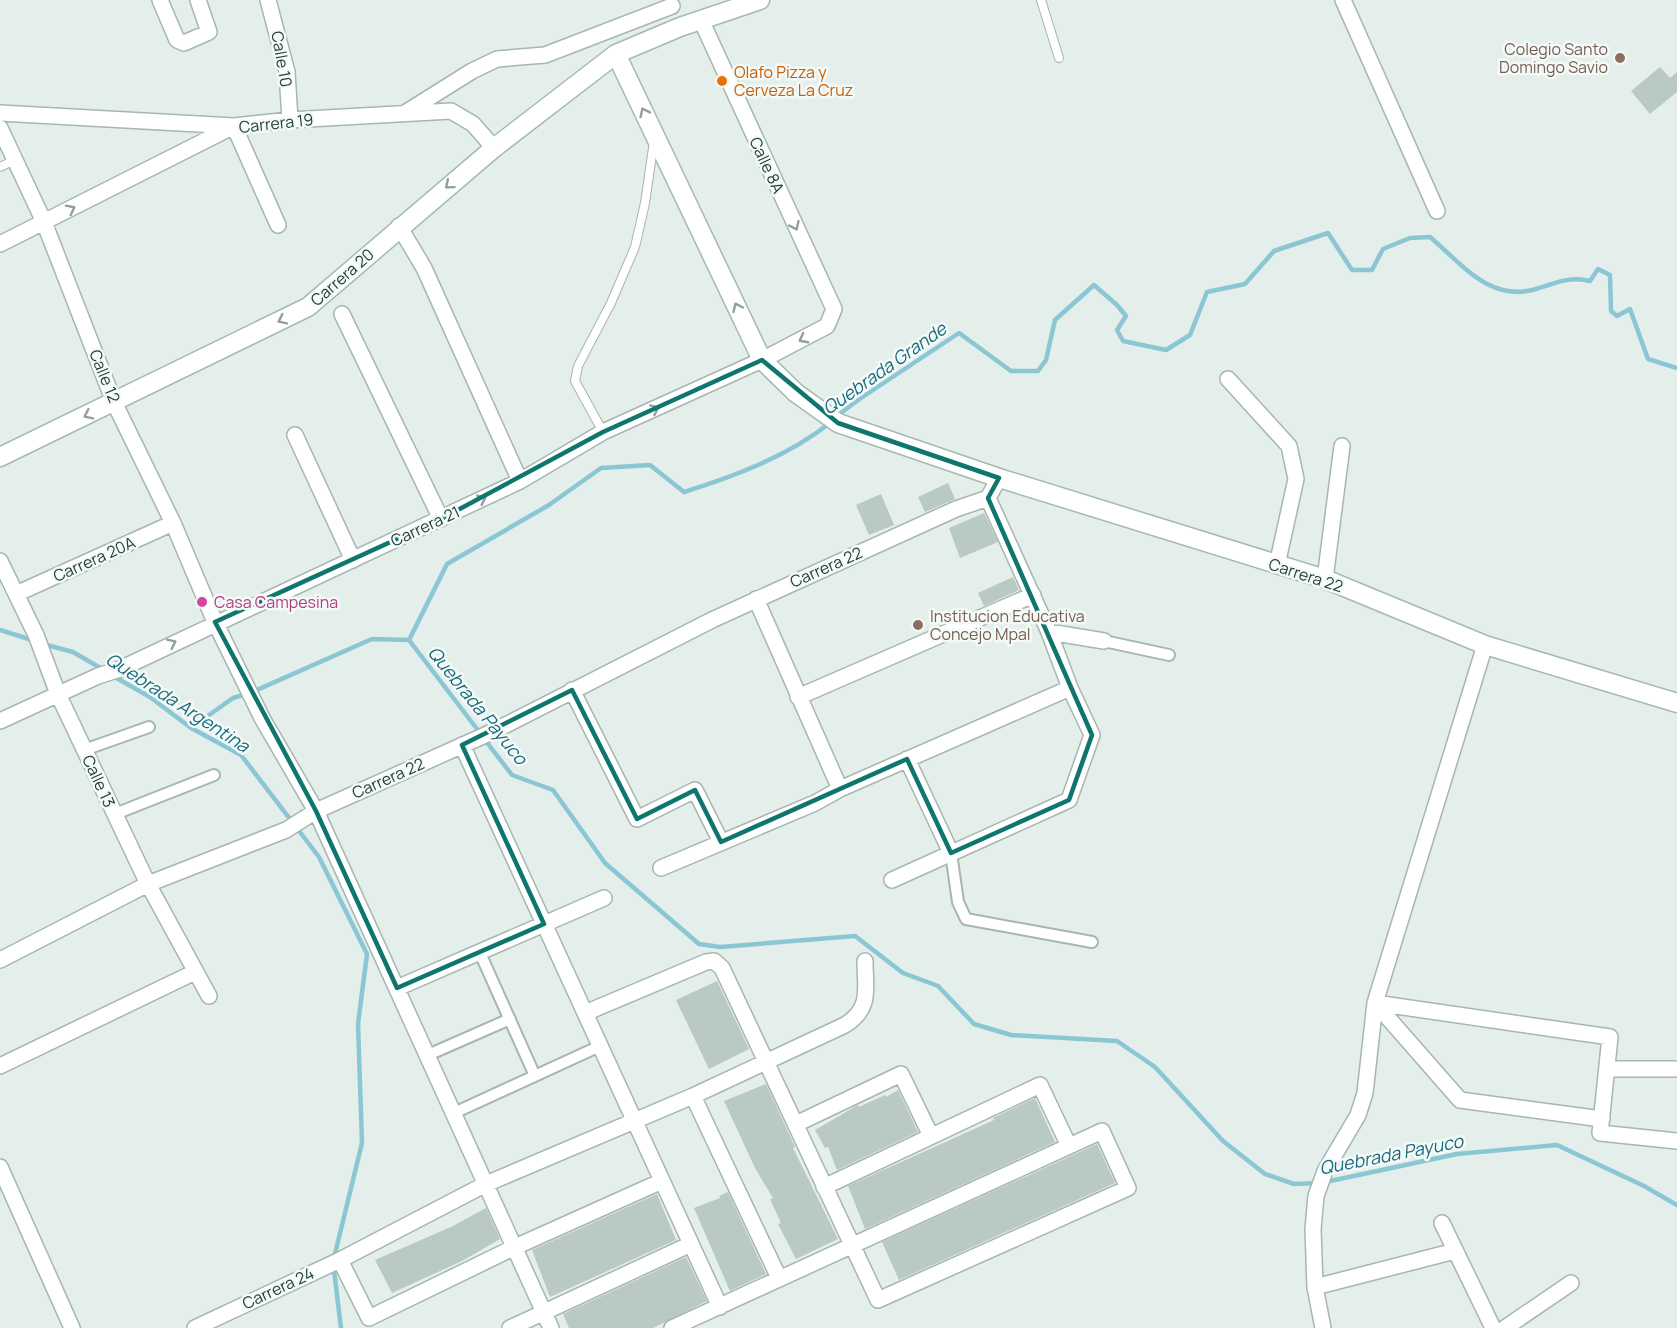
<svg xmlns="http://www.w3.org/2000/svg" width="1677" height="1328" viewBox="0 0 1677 1328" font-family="Manrope,sans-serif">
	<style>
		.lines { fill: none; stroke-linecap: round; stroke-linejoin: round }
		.stream { stroke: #8bc6d4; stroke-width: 4.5 }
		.building { fill: #b9c9c3 }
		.service-casing { stroke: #a6b6b1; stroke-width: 10 }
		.pedestrian-casing { stroke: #a6b6b1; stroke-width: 14 }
		.minor-casing { stroke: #a6b6b1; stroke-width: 18 }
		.secondary-casing { stroke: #a2bab2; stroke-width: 21 }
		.service { stroke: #fff; stroke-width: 8 }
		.pedestrian { stroke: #fff; stroke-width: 10 }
		.minor { stroke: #fff; stroke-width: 15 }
		.secondary { stroke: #fff; stroke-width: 18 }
		.oneway { stroke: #90a09c }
		.marked { fill: none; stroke: #0f766e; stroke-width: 4.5; stroke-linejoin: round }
		.education-dot { fill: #8d6e63; stroke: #f4faf7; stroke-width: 2 }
		.food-dot { fill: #e8710a; stroke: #f4faf7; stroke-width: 2 }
		.hotel-dot { fill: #d1479c; stroke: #f4faf7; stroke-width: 2 }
		.labels { text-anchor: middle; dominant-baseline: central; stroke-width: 5; stroke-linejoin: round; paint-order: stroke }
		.education-label { font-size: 16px; fill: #785e54; stroke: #f4faf7; text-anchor: end }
		.street-label { font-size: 16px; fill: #224039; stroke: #f4faf7 }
		.food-label { font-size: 16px; fill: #c56008; stroke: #f4faf7; text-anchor: start }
		.hotel-label { font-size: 16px; fill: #b23c85; stroke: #f4faf7; text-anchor: start }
		.water-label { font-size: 18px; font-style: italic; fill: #1a6a7e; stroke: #f4faf7 }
	</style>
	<rect width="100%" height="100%" fill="#e4eeea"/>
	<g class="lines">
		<path class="stream" d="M837 416 858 400 959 333 1011 371H1038L1046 360 1055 320 1094 285 1117 305 1126 316 1117 330 1123 341 1166 350 1190 335 1207 292 1245 284 1274 251 1328 233 1352 270H1372L1383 249 1410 238 1430 237C1462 264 1490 303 1536 289 1555 283 1570 276 1590 281L1598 269 1610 275 1611 311 1617 316 1630 309 1648 359 1677 368
			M0 630 35 641
			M409 640 447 564 549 505 601 468 650 465 684 492C735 476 789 456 831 422
			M409 640 480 733
			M43 644 73 652 104 670
			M113 676 150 697 191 728 241 755 319 857 367 954 358 1024 362 1143 333 1262 341 1328
			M191 728 233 698 250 693 372 639 409 640
			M485 740 512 775 553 790 605 863 699 944 720 947 855 936 903 973 938 986 974 1024 1011 1035 1117 1041 1155 1067 1223 1141 1265 1174 1294 1184 1321 1183 1457 1154 1557 1145 1644 1186 1677 1205"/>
	</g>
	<path class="building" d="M1660 67 1670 78 1677 72V92L1650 114 1631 91Z
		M948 483 955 499 925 512 918 497Z
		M881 494 894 525 869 535 856 505Z
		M984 513 998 542 960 558 949 528Z
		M1013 577 1019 590 984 606 978 593Z
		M717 981 749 1049 709 1069 676 1000Z
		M766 1084 795 1147 793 1148 838 1239 796 1259 778 1224 781 1223 770 1199 773 1198 755 1168 724 1101Z
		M898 1090 918 1132 837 1170 828 1147 825 1148 815 1130 858 1105 859 1107 885 1095 886 1097Z
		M1035 1098 1055 1142 865 1229 848 1186 994 1120 993 1118Z
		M1097 1144 1115 1183 899 1280 882 1242Z
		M728 1192 766 1274 730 1291 694 1208 720 1198 719 1196Z
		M657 1194 676 1240 550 1297 532 1250Z
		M486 1208 500 1239 462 1261 392 1293 375 1260 453 1226Z
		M686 1257 707 1301 653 1328H569L563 1314Z"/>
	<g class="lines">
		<defs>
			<path id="service" d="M1041 0 1059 58
				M0 167 15 160
				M603 432 575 381 578 366 611 303 635 247 645 203 654 141"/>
			<path id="pedestrian" d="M1104 641 1169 655
				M84 750 149 727
				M115 814 214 775
				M951 853 958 902 966 919 1092 942
				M480 953 535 1076
				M428 1055 510 1019
				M454 1113 600 1046"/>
			<path id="minor" d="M160 0 177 40 184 43 209 32 198 0
				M268 0 287 72 290 120
				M1343 0 1437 211
				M0 113 234 126
				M405 113 472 71 497 59 545 55 672 6
				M234 126 278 225
				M0 128 44 222 114 402 173 523 215 622 262 718 316 811 551 1328
				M399 226 424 268 520 481
				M0 244 234 126 290 120 451 111 473 124 494 148
				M342 314 441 519
				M1228 379 1289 446 1296 479 1277 565
				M295 435 353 560
				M0 561 36 635 58 694 148 884 209 996
				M1325 579 1342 446
				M16 594 173 523
				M756 599 840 789
				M1049 632 1104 641
				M572 690 637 819 695 790 721 842
				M798 697 1033 595
				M0 721 98 676 120 669 520 481 603 432 762 360 827 326 834 309 701 20
				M462 745 720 1307
				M907 759 951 853
				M661 868 815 803 840 789 1070 688
				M892 880 1069 800 1092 735 1070 688 1049 632 988 498
				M0 960 148 884 286 830 316 811 492 732 712 620 956 509 988 498 999 478
				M397 988 604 898
				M1375 1003 1610 1037 1600 1133 1677 1141
				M1375 1003 1460 1100 1602 1119
				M585 1013 706 962 714 961 722 968 878 1300 1128 1188 1102 1131 672 1328
				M0 1066 195 972
				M1607 1069H1677
				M693 1096 779 1278
				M796 1124 901 1074 931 1136
				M0 1167 72 1328
				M824 1187 1040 1085 1069 1146
				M1442 1223 1493 1328
				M340 1260 369 1318 515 1247 662 1181
				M1315 1287 1455 1251
				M195 1328 340 1260 486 1184 693 1096 845 1025C872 1008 865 989 865 961
				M510 1328 691 1244
				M1323 1328 1315 1287 1313 1229 1316 1196 1325 1171 1358 1115 1365 1093 1375 1003 1485 645
				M1505 1328 1571 1283"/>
			<path id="secondary" d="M616 54 762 360 796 393 838 423 999 478 1325 579 1485 645 1677 703
				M0 457 308 307 494 148 616 54 680 27 760 0"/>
		</defs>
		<use href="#service" class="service-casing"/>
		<use href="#pedestrian" class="pedestrian-casing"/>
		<use href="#minor" class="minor-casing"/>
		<use href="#secondary" class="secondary-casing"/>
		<use href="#service" class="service"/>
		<use href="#pedestrian" class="pedestrian"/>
		<use href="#minor" class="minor"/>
		<use href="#secondary" class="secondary"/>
	</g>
	<defs><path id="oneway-chevron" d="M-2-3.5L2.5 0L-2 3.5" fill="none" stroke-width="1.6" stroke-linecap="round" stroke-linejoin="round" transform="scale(1.5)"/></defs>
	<g class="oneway">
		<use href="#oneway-chevron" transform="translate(644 112) rotate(-116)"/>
		<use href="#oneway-chevron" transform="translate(449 185) rotate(140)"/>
		<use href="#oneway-chevron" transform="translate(71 209) rotate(-27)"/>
		<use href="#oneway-chevron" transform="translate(795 226) rotate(65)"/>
		<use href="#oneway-chevron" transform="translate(737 307) rotate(-115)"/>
		<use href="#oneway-chevron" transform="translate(282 320) rotate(154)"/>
		<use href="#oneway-chevron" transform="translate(803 339) rotate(152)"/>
		<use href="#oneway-chevron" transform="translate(655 409) rotate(-24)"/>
		<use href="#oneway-chevron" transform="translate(88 415) rotate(154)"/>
		<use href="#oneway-chevron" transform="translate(482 499) rotate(-26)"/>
		<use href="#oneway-chevron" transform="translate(172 643) rotate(-26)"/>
	</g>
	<path class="marked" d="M762 360 838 423 999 478 988 498 1092 735 1069 800 951 853 907 759 721 842 695 790 637 819 572 690 462 745 544 924 397 988 316 811 215 622 441 519 603 432Z"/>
	<g class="education-dot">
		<circle cx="1620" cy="58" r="6"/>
		<circle cx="918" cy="625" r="6"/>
	</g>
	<circle class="food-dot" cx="722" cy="81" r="6"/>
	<circle class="hotel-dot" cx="202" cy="602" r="6"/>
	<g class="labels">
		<g class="education-label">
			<text x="1608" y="49">Colegio Santo<tspan x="1608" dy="18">Domingo Savio</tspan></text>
			<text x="930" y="616" text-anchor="start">Institucion Educativa<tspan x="930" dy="18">Concejo Mpal</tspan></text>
		</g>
		<g class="street-label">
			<text transform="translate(282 59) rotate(80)">Calle 10</text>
			<text transform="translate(276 123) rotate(-6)">Carrera 19</text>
			<text transform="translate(767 165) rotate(65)">Calle 8A</text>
			<text transform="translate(342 277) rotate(-41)">Carrera 20</text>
			<text transform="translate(105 376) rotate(68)">Calle 12</text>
			<text transform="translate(425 526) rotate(-25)">Carrera 21</text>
			<text transform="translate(94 559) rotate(-24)">Carrera 20A</text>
			<text transform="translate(826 567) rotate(-24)">Carrera 22</text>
			<text transform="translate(1306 575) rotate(18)">Carrera 22</text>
			<text transform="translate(388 778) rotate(-24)">Carrera 22</text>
			<text transform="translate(99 781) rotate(65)">Calle 13</text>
			<text transform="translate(278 1288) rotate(-25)">Carrera 24</text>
		</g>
		<g class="food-label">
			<text x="734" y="72">Olafo Pizza y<tspan x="734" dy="18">Cerveza La Cruz</tspan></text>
		</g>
		<g class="hotel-label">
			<text x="214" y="602">Casa Campesina</text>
		</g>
		<g class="water-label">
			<text transform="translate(884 368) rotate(-35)">Quebrada Grande</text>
			<text transform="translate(178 702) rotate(33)">Quebrada Argentina</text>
			<text transform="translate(478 705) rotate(51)">Quebrada Payuco</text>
			<text transform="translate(1391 1154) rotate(-11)">Quebrada Payuco</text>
		</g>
	</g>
</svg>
